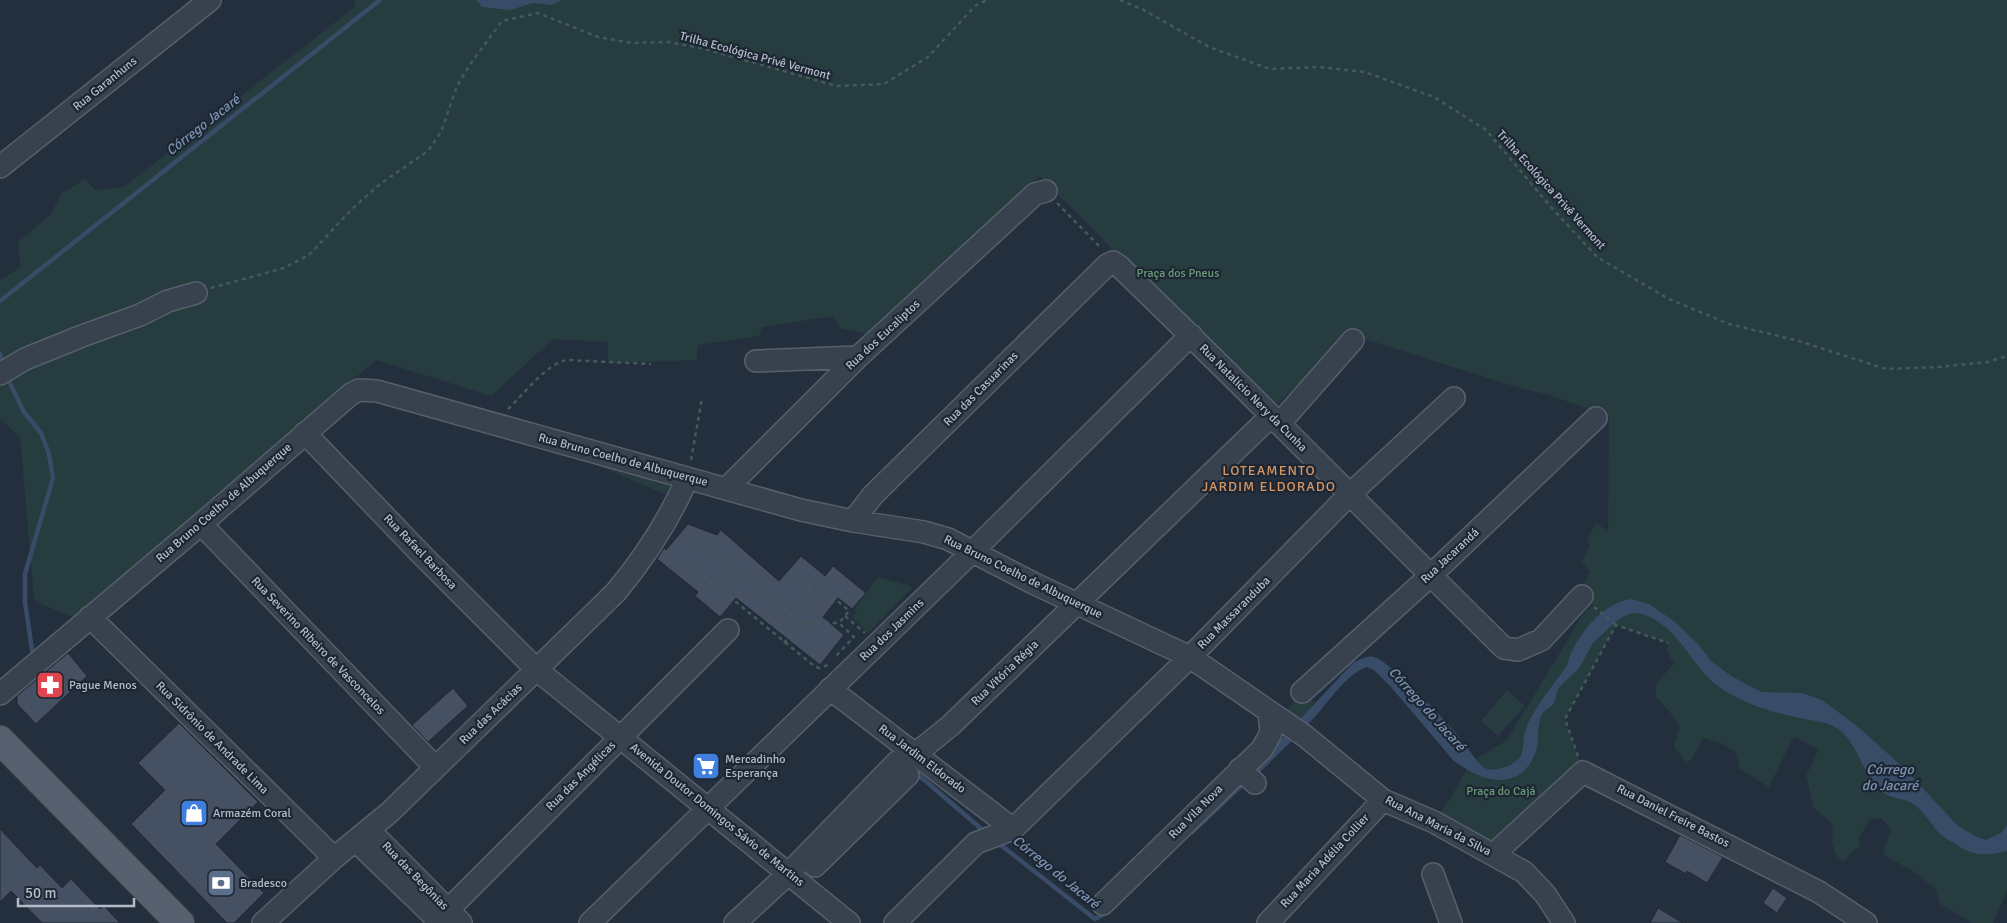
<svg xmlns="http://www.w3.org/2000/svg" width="2007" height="923" viewBox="0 0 2007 923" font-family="Signika,sans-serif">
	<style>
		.green { fill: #263c3f }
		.water { fill: #394c67 }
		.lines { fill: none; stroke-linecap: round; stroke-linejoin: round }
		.stream { stroke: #394c67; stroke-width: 4.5 }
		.building { fill: #455162; stroke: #1f2835 }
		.minor-casing { stroke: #565f6c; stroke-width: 24 }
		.major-casing { stroke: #414a57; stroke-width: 30 }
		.path { stroke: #44595c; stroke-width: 2.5; stroke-dasharray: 4 4; stroke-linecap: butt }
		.minor { stroke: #38414e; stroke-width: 21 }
		.major { stroke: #56606e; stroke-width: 28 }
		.labels { text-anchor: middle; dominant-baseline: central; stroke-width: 4.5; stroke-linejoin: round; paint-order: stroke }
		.street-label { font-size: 12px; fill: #b4bcc9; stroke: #1d2633 }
		.park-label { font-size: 12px; fill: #6b9a76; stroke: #1d2633 }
		.poi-label { font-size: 12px; fill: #b4bcc9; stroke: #1d2633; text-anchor: start }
		.water-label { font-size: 14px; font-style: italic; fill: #7c92b1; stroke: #1d2633 }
		.neighbourhood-label { font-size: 14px; letter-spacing: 1px; fill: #d59563; stroke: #1d2633 }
	</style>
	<rect width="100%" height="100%" fill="#242f3e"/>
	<path class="green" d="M353 0H2007V888L2006 893 1993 923H1972L1940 904 1936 890 1919 875 1883 854 1891 829 1881 818 1870 820 1858 839 1861 846 1853 851 1844 861 1837 858 1832 842 1833 830 1829 821 1814 808 1806 776 1818 750 1794 736 1769 787 1740 769 1736 753 1721 743 1703 738 1691 760 1686 762 1674 747 1680 727 1669 711 1656 697V684L1674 663 1667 652 1668 643 1616 625 1565 719 1583 772 1494 854 1434 822 1450 799 1471 762 1507 740 1582 616 1591 606 1601 613 1585 599 1581 589 1590 572 1582 562 1590 545 1587 538 1597 523 1608 532 1609 416 1549 395 1513 386 1352 335 1265 415 1117 254 1040 176 871 335 840 328 834 316 762 327 759 336 698 345 697 360 608 363V342L553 339 491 396 376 360 78 619 41 604 34 598 20 437 0 419V280L21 267 18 242 50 215 62 193 85 179 95 190 124 187 356 6Z
		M571 454 670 483 667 495Z
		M878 577 913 587 868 633 852 617 857 612 854 609Z
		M1507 690 1525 706 1498 736 1481 721Z
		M1304 694 1315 703 1293 728 1278 718Z"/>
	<path class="water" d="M476 0H562L552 5 533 3 510 10 482 7Z
		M1631 599 1649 604 1675 622 1699 645 1711 661 1731 676 1752 687 1762 692 1802 693 1822 700 1857 726 1903 767 1958 826 1975 836 1986 840 2001 833 2007 825V851C1984 856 1974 857 1954 843 1950 841 1945 838 1941 835 1932 826 1926 814 1916 806 1904 796 1889 801 1877 787 1860 769 1857 738 1833 726 1824 721 1810 721 1800 718 1771 712 1744 704 1719 687 1696 671 1683 637 1657 621 1635 608 1626 612 1608 629 1604 633 1598 637 1594 642 1588 649 1585 660 1579 668 1573 676 1563 681 1558 690 1556 694 1556 700 1553 704 1550 708 1545 710 1542 714 1536 726 1540 740 1536 751 1521 794 1480 782 1453 760L1391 687 1374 670 1367 667C1345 674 1327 705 1311 721 1294 739 1276 756 1258 774L1252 770 1353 663C1359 660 1367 655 1374 657 1388 659 1451 726 1462 740 1467 746 1477 763 1483 767 1489 771 1494 770 1501 768 1508 767 1515 763 1520 757 1524 750 1523 739 1525 731 1533 708 1552 687 1566 667 1568 663 1569 657 1571 653 1583 629 1604 603 1631 599Z"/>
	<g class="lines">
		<path class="stream" d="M0 301 380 0
			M0 354 3 365
			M7 377 24 412 41 433 49 454 53 478 25 574V602L32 650
			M915 772 985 832
			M1192 832 1246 781
			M997 842 1095 919 1108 912"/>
	</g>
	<path class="building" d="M688 524 717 535 721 530 779 581 801 556 825 576 833 566 866 593 852 609 838 598 823 617 844 635 820 665 736 598 720 617 695 596 698 592 657 559 664 548 666 550Z
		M68 653 87 676 36 724 17 704V696Z
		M453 688 468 706 428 742 412 725Z
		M179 723 258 802 216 844 264 893 234 923H227L131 824 165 790 138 763Z
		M0 829 37 868 40 865 62 888 71 879 100 909 104 906 120 923H42L11 891 0 902Z
		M1680 835 1723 857 1707 883 1687 871 1686 874 1665 862Z
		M1773 888 1787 898 1777 913 1763 903Z
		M1658 908 1683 923H1650Z"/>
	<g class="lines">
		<defs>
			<path id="minor" d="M0 167 210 0
				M756 361 858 357
				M0 374 25 359 82 336 140 315 168 301 196 293
				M1279 424 1353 340
				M305 433 420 553 537 670 849 923
				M727 488 858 357 1035 194 1046 191
				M853 521 873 495 1107 265 1113 262 1119 266C1249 391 1375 521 1504 648L1518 650 1541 640 1582 596
				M201 524 435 767
				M90 617 334 858
				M830 689 1013 829
				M1302 692 1430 576 1596 418
				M0 694 201 524 351 394 359 390 377 391 801 510 853 521 924 532 948 539 1033 583 1190 657 1305 736 1383 800 1434 822 1524 872 1545 894 1564 923
				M1240 769 1255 783
				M369 830 461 923
				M356 841 441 923
				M1494 854 1583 772 1819 892 1866 923
				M815 866 908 775
				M1433 874 1451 923
				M1103 904 1262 749 1271 733 1269 712
				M263 923 334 858 390 812 616 592C645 557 669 520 687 479
				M435 923 728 630
				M590 923 972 552 1191 335
				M735 923 788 874 897 762 924 747 951 725 1271 416
				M895 923 976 843 1013 829 1190 657 1349 495 1454 398
				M1268 923 1383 800"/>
			<path id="major" d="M0 740 180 923"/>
		</defs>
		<use href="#minor" class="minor-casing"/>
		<use href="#major" class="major-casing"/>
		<path class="path" d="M1120 0 1142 9 1209 47 1270 69 1319 67 1365 72 1434 97 1486 130 1551 207 1597 257 1669 299 1729 324 1799 341 1886 369 1939 367 1987 362 2007 356
			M1057 203 1100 247
			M211 288 284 268 309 255 352 209 380 184 428 151 441 132 457 86 471 63 502 21 538 13 598 37 632 43 668 42 701 48 837 86 884 84 928 57 975 6 987 0
			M508 409C524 394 546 364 567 360L651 364
			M691 460 702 398
			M701 542 801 622 839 623 854 637 834 658
			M686 561 814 666 819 668 828 665
			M791 573 817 595 796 619
			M809 588 815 581 849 611 839 623
			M721 591 738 572
			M1594 607 1616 625
			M845 616 865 633
			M784 643 801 622
			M1578 756 1565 719 1616 625 1668 643"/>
		<use href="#minor" class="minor"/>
		<use href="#major" class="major"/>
	</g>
	<defs>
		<symbol id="pharmacy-square" viewBox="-11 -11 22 22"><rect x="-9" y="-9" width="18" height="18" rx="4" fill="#e0444e" stroke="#1d2633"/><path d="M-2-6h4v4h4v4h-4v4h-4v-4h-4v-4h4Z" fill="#fff"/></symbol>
		<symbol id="supermarket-square" viewBox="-11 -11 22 22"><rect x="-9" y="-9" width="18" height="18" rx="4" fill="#3f7fe0" stroke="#1d2633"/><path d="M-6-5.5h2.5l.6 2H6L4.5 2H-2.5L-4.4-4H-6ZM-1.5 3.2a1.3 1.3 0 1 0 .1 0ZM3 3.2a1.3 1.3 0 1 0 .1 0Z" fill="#fff"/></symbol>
		<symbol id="shop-square" viewBox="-11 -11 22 22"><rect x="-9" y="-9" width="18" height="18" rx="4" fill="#3f7fe0" stroke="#1d2633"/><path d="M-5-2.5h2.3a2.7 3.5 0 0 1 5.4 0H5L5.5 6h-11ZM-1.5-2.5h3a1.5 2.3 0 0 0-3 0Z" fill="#fff"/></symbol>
		<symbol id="bank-square" viewBox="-11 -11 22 22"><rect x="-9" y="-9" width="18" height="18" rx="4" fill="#5c6f8a" stroke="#1d2633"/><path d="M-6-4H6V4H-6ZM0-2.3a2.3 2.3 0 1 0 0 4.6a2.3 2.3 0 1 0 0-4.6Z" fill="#fff"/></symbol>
	</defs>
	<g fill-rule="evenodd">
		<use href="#pharmacy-square" x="34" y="669" width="32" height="32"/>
		<use href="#supermarket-square" x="690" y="750" width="32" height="32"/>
		<use href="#shop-square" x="178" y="797" width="32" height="32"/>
		<use href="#bank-square" x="205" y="867" width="32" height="32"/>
	</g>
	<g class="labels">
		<g class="street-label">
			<text transform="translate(755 56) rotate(15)">Trilha Ecológica Privê Vermont</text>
			<text transform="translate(105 84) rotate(-39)">Rua Garanhuns</text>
			<text transform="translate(1551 190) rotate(48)">Trilha Ecológica Privê Vermont</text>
			<text transform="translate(883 335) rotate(-43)">Rua dos Eucaliptos</text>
			<text transform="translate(981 389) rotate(-45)">Rua das Casuarinas</text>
			<text transform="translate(1253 398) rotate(45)">Rua Natalício Nery da Cunha</text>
			<text transform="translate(623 460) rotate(15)">Rua Bruno Coelho de Albuquerque</text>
			<text transform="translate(224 503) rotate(-41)">Rua Bruno Coelho de Albuquerque</text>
			<text transform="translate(420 552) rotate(46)">Rua Rafael Barbosa</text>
			<text transform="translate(1450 556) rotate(-43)">Rua Jacarandá</text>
			<text transform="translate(1023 577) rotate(26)">Rua Bruno Coelho de Albuquerque</text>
			<text transform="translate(1234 613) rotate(-45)">Rua Massaranduba</text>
			<text transform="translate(892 630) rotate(-44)">Rua dos Jasmins</text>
			<text transform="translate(318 646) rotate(46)">Rua Severino Ribeiro de Vasconcelos</text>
			<text transform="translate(1005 673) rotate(-44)">Rua Vitória Régia</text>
			<text transform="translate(491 714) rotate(-44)">Rua das Acácias</text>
			<text transform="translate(212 738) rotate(45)">Rua Sidrônio de Andrade Lima</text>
			<text transform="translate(922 759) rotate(37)">Rua Jardim Eldorado</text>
			<text transform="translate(581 776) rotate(-45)">Rua das Angélicas</text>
			<text transform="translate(1196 812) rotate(-45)">Rua Vila Nova</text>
			<text transform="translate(717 815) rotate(39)">Avenida Doutor Domingos Sávio de Martins</text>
			<text transform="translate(1673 816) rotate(27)">Rua Daniel Freire Bastos</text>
			<text transform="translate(1438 826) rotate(27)">Rua Ana Maria da Silva</text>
			<text transform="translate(1325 861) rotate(-47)">Rua Maria Adélia Collier</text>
			<text transform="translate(415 876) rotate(46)">Rua das Begônias</text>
		</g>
		<g class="park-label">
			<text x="1178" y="273">Praça dos Pneus</text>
			<text x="1501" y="791">Praça do Cajá</text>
		</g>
		<g class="poi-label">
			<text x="69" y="685">Pague Menos</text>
			<text x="725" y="759">Mercadinho<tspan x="725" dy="14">Esperança</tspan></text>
			<text x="213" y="813">Armazém Coral</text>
			<text x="240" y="883">Bradesco</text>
		</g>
		<g class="water-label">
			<text transform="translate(203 125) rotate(-38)">Córrego Jacaré</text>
			<text transform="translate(1427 709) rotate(48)">Córrego do Jacaré</text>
			<text x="1890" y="769">Córrego<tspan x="1890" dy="16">do Jacaré</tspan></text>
			<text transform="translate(1056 872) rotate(39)">Córrego do Jacaré</text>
		</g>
		<g class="neighbourhood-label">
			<text x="1269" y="470">LOTEAMENTO<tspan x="1269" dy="16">JARDIM ELDORADO</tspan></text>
		</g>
	</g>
	<path d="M18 898v8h116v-8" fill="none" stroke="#b4bcc9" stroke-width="2.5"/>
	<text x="25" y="898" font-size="15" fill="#b4bcc9" stroke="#1d2633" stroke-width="4" paint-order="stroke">50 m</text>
</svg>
